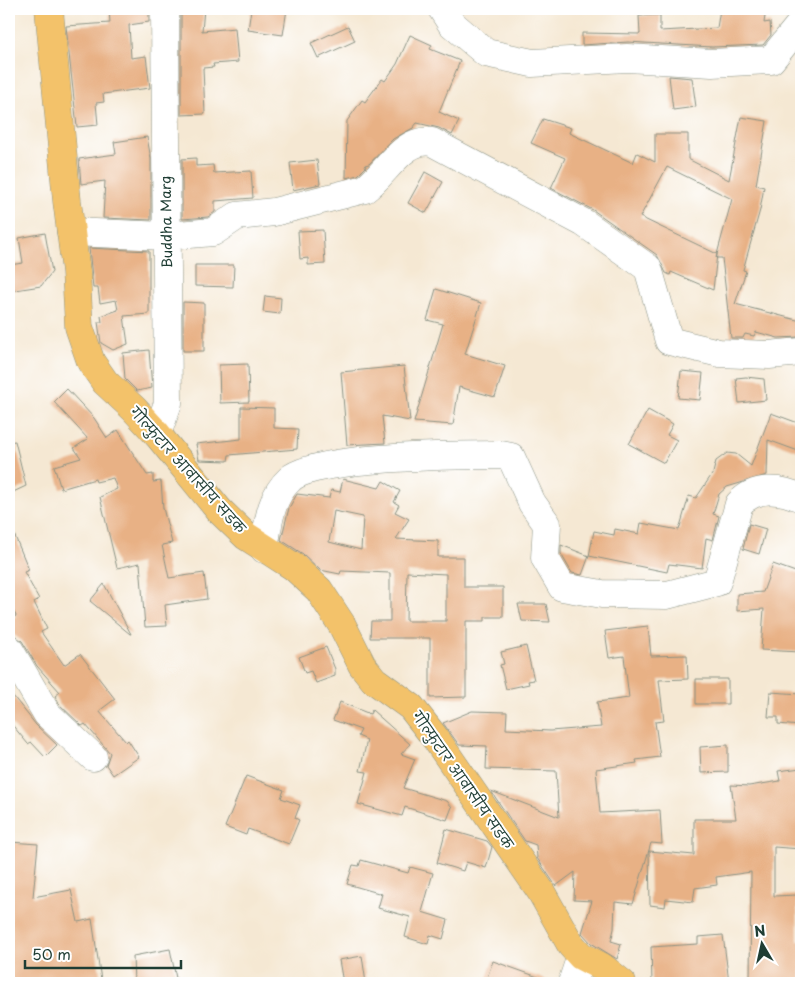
<svg xmlns="http://www.w3.org/2000/svg" width="810" height="992" viewBox="0 0 810 992" font-family="'Playpen Sans','Playpen Sans Deva',sans-serif">
	<style>
		.building { fill: #e8b185; fill-rule: evenodd }
		.lines { fill: none; stroke-linecap: round; stroke-linejoin: round }
		.minor-casing { stroke: #8a9284; stroke-width: 29 }
		.major-casing { stroke: #8a9284; stroke-width: 29 }
		.minor { stroke: #fff; stroke-width: 28 }
		.major { stroke: #f3c26a; stroke-width: 28 }
		.labels { text-anchor: middle; dominant-baseline: central; stroke-width: 4; stroke-linejoin: round; paint-order: stroke }
		.street-label { font-size: 14px; fill: #1f3d34; stroke: #fff }
	</style>
	<rect width="100%" height="100%" fill="#fff"/>
	<filter id="ink" filterUnits="userSpaceOnUse"><feTurbulence type="fractalNoise" baseFrequency=".02" numOctaves="2"/><feDisplacementMap in="SourceGraphic" scale="10" xChannelSelector="R" yChannelSelector="G"/><feConvolveMatrix kernelMatrix="1 2 1 2 8 2 1 2 1" color-interpolation-filters="sRGB"/></filter>
	<filter id="wash" filterUnits="userSpaceOnUse"><feTurbulence type="fractalNoise" baseFrequency=".0096" numOctaves="4" result="noise"/><feDisplacementMap in="SourceGraphic" scale="20" xChannelSelector="R" yChannelSelector="G"/><feGaussianBlur stdDeviation="1.12" result="paint"/><feColorMatrix in="noise" values="0 0 0 0 0 0 0 0 0 0 0 0 0 0 0 0 0 1.4 0 .05"/><feComposite in="paint" operator="in"/></filter>
	<g filter="url(#wash)">
		<rect width="100%" height="100%" fill="#f5e8d3"/>
		<g id="blocks">
			<path class="building" d="M109 9H149V22L129 25 131 58 146 56 150 88 103 94 104 102 96 103 98 125 77 127 66 26 110 23Z
				M181 9H204L202 31 235 28 238 62 213 64 214 67 203 68 205 114 181 115Z
				M251 9H287L283 35 248 30Z
				M720 9H766L764 23 770 22 771 35 763 45 712 47 628 42 582 45V33L640 34 639 16 660 15V31L717 28Z
				M348 26 355 41 318 58 311 43Z
				M410 35 432 45 430 49 460 61 439 112 459 121 452 135 439 128 417 123 413 128 393 139 369 164 365 165 366 167 358 175 346 178 347 121 362 100 365 102 382 79 385 81 397 64Z
				M669 76 692 78 696 107 673 110Z
				M741 117 767 121 756 185 764 187 760 210 743 270 746 271 735 304 801 321V337L778 338 756 332 754 336 745 334 743 338H731L722 258H716L732 199 667 167 640 217 717 254 713 290 671 272 670 275 666 273 657 255 593 210 551 188 565 158 531 143 543 119 571 128 569 133 633 163 637 153 655 162V134H688V159L729 180Z
				M147 137 151 159V220L103 218 105 181 81 184 79 159 116 154 114 142Z
				M196 158V166L213 165 214 173 251 171 253 198 215 201V212L208 217 182 219V159Z
				M317 160 320 184 293 190 290 163Z
				M425 172 443 182 426 213 408 203Z
				M323 230 325 264 308 265V258L300 259 298 231Z
				M45 233 52 272 41 286 9 291V265L23 263 19 238Z
				M89 248 149 251V314L124 316 128 344 113 350 101 343 98 322H102L101 316 118 310 116 300 100 303 98 288H93Z
				M195 265H234L233 287 195 286Z
				M436 289 481 303 465 354 505 366 495 397 459 387 453 425 414 422 443 324 427 320Z
				M265 296 281 298 280 314 263 312Z
				M183 302 204 303V351H183Z
				M149 350 152 388 137 391 125 379 123 353Z
				M248 364 249 402 220 403 219 365Z
				M404 366 410 421 382 416 385 443 347 445 341 372Z
				M681 371 703 373 700 400 678 398Z
				M746 377 764 379 766 400 739 403 736 378Z
				M67 389 94 418 107 438 118 430 147 475 153 474V482L161 481 163 508 172 543 162 545 169 578 204 573 207 599 165 605 167 626 145 627 140 563 117 568 100 497 117 489 113 478 96 482 95 479 61 489 54 466 81 458 74 448 88 439 54 402Z
				M241 407 274 408V428L298 429 297 449 229 455 228 461 199 460 196 444 241 439Z
				M648 410 673 424 667 435 677 440 664 463 629 444Z
				M771 413 801 424V452L768 440 767 475 727 487 719 494 713 514 719 516 713 540 706 538 702 568 669 564 667 572 589 556 594 531 614 535 615 529 639 534 641 523 679 530 689 496 696 498 713 473 716 461 727 453 736 454 751 466Z
				M15 441 26 486 9 494V442Z
				M343 479 379 488 383 481 400 491 394 502 399 505 395 512 409 519 396 539 438 541V557H464V587H503V617H485V621H466V697L430 698V638H370L371 621H390V573L341 571 340 574 320 570 303 554 281 540 289 508 297 494 329 498 331 490 340 492ZM334 511 363 517 361 550 329 542ZM407 572 446 574V621H406Z
				M9 522 29 570 24 572 39 599 34 602 47 629 41 632 64 665 80 654 115 699 99 711 126 742 128 740 139 757 113 775 106 765 110 753 85 724 82 726 59 704 55 696 60 692 37 666 22 641 14 635 9 624V620L16 616 9 602Z
				M749 524 766 529 759 554 743 549Z
				M561 545 589 556 582 575 572 573 561 554Z
				M773 564 801 574 800 652 761 650 764 609 737 611V594L763 592Z
				M104 584 131 634H130L90 601Z
				M518 604H546L550 622 522 621Z
				M648 626 651 656 687 655 688 679 659 680 664 721 655 722 660 757 636 760 637 763 596 769 600 813 660 810 662 844 651 843 633 904 615 902 614 929 611 941 621 944 617 959 591 943 582 933 592 901 574 900 575 872 556 886 537 858 536 845 525 841 491 791 559 817 556 771 486 769 487 746 459 745 443 723 472 711 507 712 506 729 550 731 601 727 597 702 629 698 624 656 609 658 605 631Z
				M526 646 534 680 528 681 529 684 506 689 500 665 504 664 501 652Z
				M326 647 335 669V676L316 683 311 671 305 673 299 657Z
				M696 679H728V704H696Z
				M9 691 36 725 57 745 45 757 31 742 28 744 9 721Z
				M770 692 801 694 800 726 778 724V717H768Z
				M340 702 370 714 372 710 410 744 401 754 415 759 403 788 447 801 452 807 447 820 405 807 402 816 358 804 367 772 360 771 367 740 358 736 361 730 333 720Z
				M728 745V772L701 773 700 747Z
				M801 768V849L774 847V896L797 895 798 941H801V983H753V980H750L751 872 716 877 717 885 695 888 693 902 666 899 665 907 650 905 649 851 694 855V819H736L731 785 749 786 780 781 778 771Z
				M246 776 284 790 281 798 300 805 295 818 299 820 289 844 248 829 246 835 225 827Z
				M446 829 487 841 492 847 486 868 466 862 463 871 437 863Z
				M10 842 38 844 33 897 71 890 78 922 92 919 101 980 86 983H9V938H12L9 895 12 860H9Z
				M361 860 408 873 410 867 433 873 422 912 448 920 443 939 430 935 428 944 405 937 410 917 378 908 382 894 347 884 353 865 359 866Z
				M723 935 729 982 652 983 651 947 698 944V937Z
				M170 949 177 983H134L133 956Z
				M362 956 366 983H343L339 960Z
				M493 961 549 981 548 983H485Z"/>
		</g>
	</g>
	<g filter="url(#ink)">
		<use href="#blocks" fill-opacity="0" stroke="#8a9284" stroke-width="1"/>
		<g class="lines">
			<defs>
				<path id="minor" d="M442 9 451 23 486 53 532 63 627 58 712 63 771 60 801 23
					M71 232 166 236 213 232 237 216 274 212 365 189C386 174 403 137 432 142L584 223 648 268 669 341 719 353 769 355 801 352
					M157 434 168 403 165 9
					M264 549C268 524 270 497 290 479 314 456 463 455 501 455L511 457 532 503 547 524 545 558 562 587 602 594 667 595 717 582 739 504C755 486 780 488 801 498
					M9 649 47 714 93 757
					M572 983 581 956"/>
				<path id="major" d="M49 9 67 201 76 272 79 327 91 362 105 382 134 409 157 434 219 510 246 536 294 567 319 590 342 625 362 665 374 680 411 707 436 739 540 890 571 945 581 956 602 967 622 983"/>
			</defs>
			<use href="#minor" class="minor-casing"/>
			<use href="#major" class="major-casing"/>
			<use href="#minor" class="minor"/>
			<use href="#major" class="major"/>
		</g>
	</g>
	<g class="labels">
		<g class="street-label">
			<text transform="translate(166 222) rotate(-91)">Buddha Marg</text>
			<text transform="translate(188 470) rotate(48)">गोल्फुटार आवासीय सडक</text>
			<text transform="translate(463 780) rotate(55)">गोल्फुटार आवासीय सडक</text>
		</g>
	</g>
	<rect width="810" height="992" fill="none" stroke="#fff" stroke-width="30"/>
	<g transform="translate(762 944) rotate(351)" stroke="#ffffff" stroke-width="4" paint-order="stroke">
	<path d="M0-4L9 19L0 12L-9 19Z" fill="#1f3d34"/>
	<text y="-8" font-size="14" font-weight="bold" text-anchor="middle" fill="#1f3d34">N</text>
	</g>
	<path d="M25 960v8h156v-8" fill="none" stroke="#1f3d34" stroke-width="2.5"/>
	<text x="32" y="960" font-size="15" fill="#1f3d34" stroke="#ffffff" stroke-width="4" paint-order="stroke">50 m</text>
</svg>
